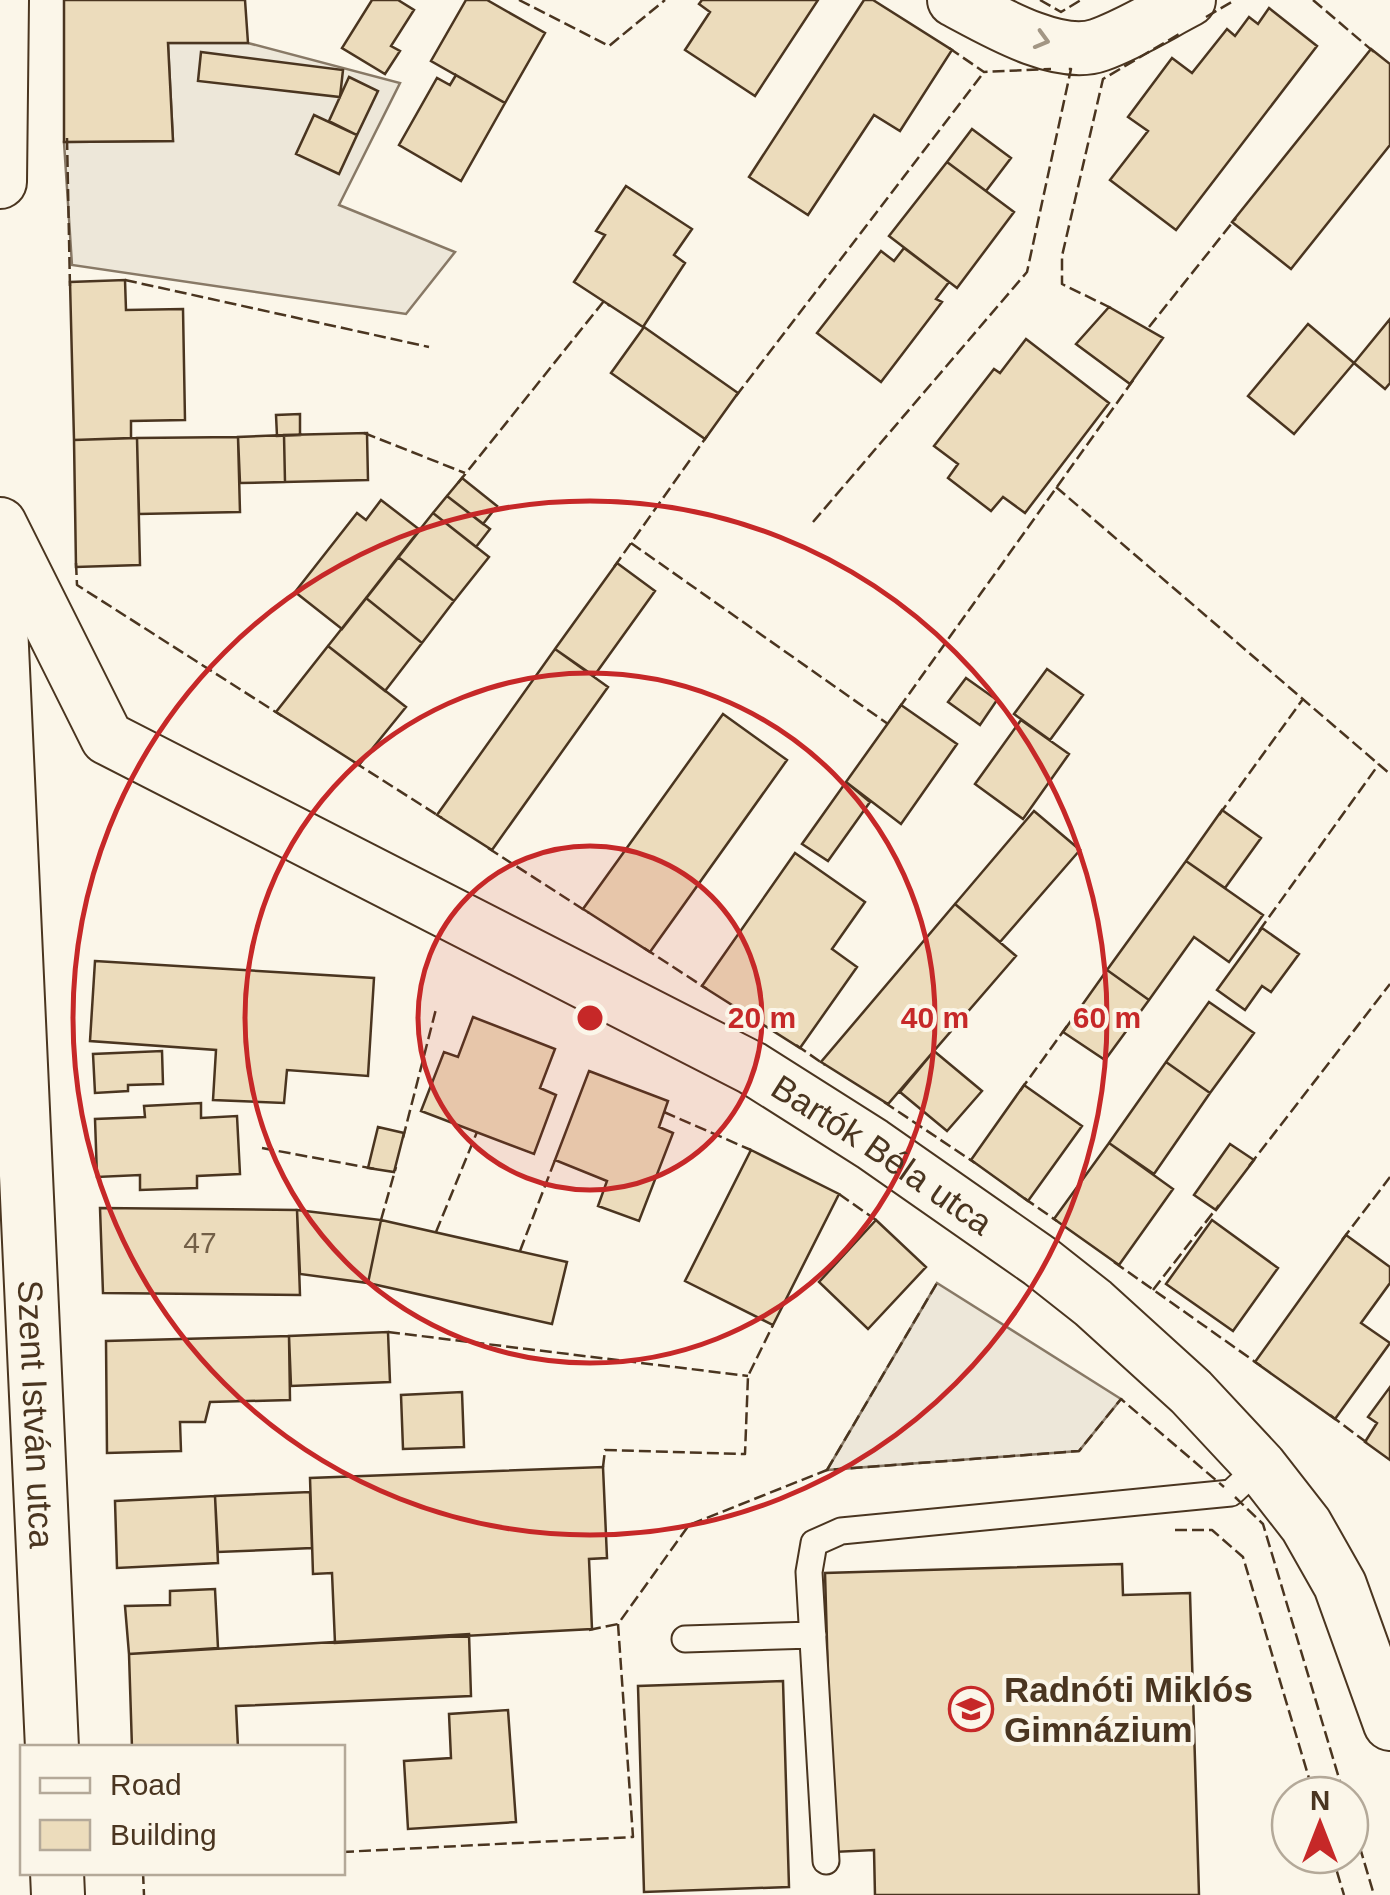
<svg xmlns="http://www.w3.org/2000/svg" width="1390" height="1895" viewBox="0 0 1390 1895" font-family="Helvetica,sans-serif">
	<style>
		.parking { fill: #ede7d9; stroke: #887966; stroke-width: 2.5 }
		.building { fill: #ecdcbc; stroke: #4a3520; stroke-width: 2.5 }
		.lines { fill: none; stroke-linecap: round; stroke-linejoin: round }
		.lane-casing { stroke: #4a3520; stroke-width: 29 }
		.street-casing { stroke: #4a3520; stroke-width: 56 }
		.lane { stroke: #fbf6e9; stroke-width: 25 }
		.street { stroke: #fbf6e9; stroke-width: 52 }
		.fence { stroke: #4a3520; stroke-width: 2.5; stroke-dasharray: 12 5; stroke-linecap: butt }
		.oneway { stroke: #a29684 }
		.ring { fill: none; stroke: #c62828; stroke-width: 5 }
		.labels { text-anchor: middle; dominant-baseline: central; stroke-width: 8; stroke-linejoin: round; paint-order: stroke }
		.number-label { font-size: 30px; fill: #725f47 }
		.street-label { font-size: 35px; fill: #4a3520; stroke: #fbf6e9 }
		.poi-label { font-size: 35px; font-weight: bold; fill: #4a3520; stroke: #fbf6e9; text-anchor: start }
		.centre { fill: #c62828; stroke: #fbf6e9; stroke-width: 5 }
		.ring-label { font-size: 30px; text-anchor: middle; font-weight: bold; fill: #c62828; stroke: #fbf6e9; stroke-width: 8; stroke-linejoin: round; paint-order: stroke }
	</style>
	<rect width="100%" height="100%" fill="#fbf6e9"/>
	<path class="parking" d="M168 43H248L400 83 339 205 455 252 406 314 72 265 64 142 173 141Z
		M937 1283 1121 1399 1079 1451 827 1470Z"/>
	<path class="building" d="M64 0H245L248 43H168L173 141 64 142Z
		M372 0H398L414 10 391 46 400 51 385 74 342 48Z
		M466 0H487L545 33 505 103 431 61Z
		M702 0H818L755 96 685 50 710 12 699 4Z
		M864 0H873L952 50 900 131 874 115 808 215 749 177Z
		M1269 8 1317 46 1176 230 1110 180 1148 131 1128 117 1172 58 1192 73 1227 29 1235 36 1249 17 1258 24Z
		M1371 49 1390 64V145L1291 269 1232 222Z
		M201 52 343 70 340 97 198 81Z
		M456 75 505 103 461 181 399 145 437 78 450 85Z
		M349 77 378 91 357 135 329 121Z
		M314 115 357 135 339 174 296 154Z
		M972 129 1011 158 986 191 947 162Z
		M947 162 1014 212 957 288 889 236Z
		M626 186 692 229 674 255 685 263 643 327 574 282 605 235 596 231Z
		M904 248 949 282 936 299 942 302 881 382 817 333 881 251 894 261Z
		M125 280 126 310 183 309 185 420 131 421V438L74 440 70 282Z
		M1109 307 1163 338 1130 384 1076 344Z
		M1390 319V383L1385 389 1354 363Z
		M1308 324 1354 363 1294 434 1248 396Z
		M644 327 738 393 705 439 611 373Z
		M1026 339 1109 403 1025 513 1003 497 991 511 948 478 958 464 934 446 994 369 1000 373Z
		M300 414V435L277 436 276 415Z
		M367 433 368 480 285 482 284 435Z
		M284 435 285 482 240 483 238 437Z
		M238 437 240 512 139 514 137 438Z
		M137 438 140 565 76 567 74 440Z
		M462 478 497 506 483 524 447 496Z
		M447 496 490 529 476 547 433 513Z
		M381 500 420 530 342 629 295 592 357 513 366 520Z
		M433 513 489 557 454 601 398 557Z
		M398 557 454 601 422 643 366 598Z
		M617 563 655 591 594 676 555 649Z
		M366 598 422 643 385 691 328 646Z
		M328 646 406 707 359 765 276 712Z
		M555 649 608 687 492 850 437 815Z
		M1047 669 1083 695 1050 740 1014 714Z
		M966 678 997 700 980 725 948 702Z
		M901 705 957 744 901 824 846 782Z
		M723 714 787 760 650 952 583 909Z
		M1021 720 1069 754 1023 819 975 784Z
		M846 782 870 802 828 861 802 844Z
		M1222 810 1261 838 1225 888 1186 861Z
		M1034 811 1080 850 1000 942 955 904Z
		M795 853 865 902 832 949 857 967 800 1048 702 986Z
		M1186 861 1263 915 1229 962 1194 937 1149 1000 1107 970Z
		M955 904 1016 956 888 1104 821 1062Z
		M1262 928 1299 954 1271 992 1262 986 1245 1010 1217 990Z
		M95 961 374 978 368 1076 287 1070 284 1103 213 1100 216 1050 90 1041Z
		M1107 970 1149 1000 1105 1060 1063 1032Z
		M1209 1002 1254 1033 1210 1093 1166 1062Z
		M473 1017 555 1049 540 1088 556 1095 534 1154 421 1111 444 1052 458 1057Z
		M162 1051 163 1084 128 1085V1091L95 1093 93 1054Z
		M934 1051 982 1091 947 1131 900 1092Z
		M1166 1062 1210 1093 1154 1174 1109 1143Z
		M589 1071 668 1101 659 1127 673 1133 639 1221 598 1206 607 1181 555 1160Z
		M1024 1085 1082 1126 1028 1201 971 1160Z
		M201 1103V1118L237 1116 240 1174 197 1176V1188L140 1190V1175L97 1177 95 1119 145 1117 144 1106Z
		M378 1127 404 1133 394 1172 368 1168Z
		M1109 1143 1173 1189 1119 1265 1054 1219Z
		M1230 1144 1254 1160 1216 1210 1194 1195Z
		M751 1150 839 1194 773 1325 685 1281Z
		M100 1208 297 1210 300 1295 103 1293Z
		M297 1210 381 1220 368 1283 300 1274Z
		M381 1220 567 1262 552 1324 368 1283Z
		M876 1220 926 1267 868 1329 819 1282Z
		M1212 1220 1278 1268 1233 1331 1166 1284Z
		M1346 1235 1390 1267V1283L1361 1323 1390 1343 1335 1419 1255 1362Z
		M388 1332 390 1382 291 1386 289 1336Z
		M289 1336 290 1400 210 1402 205 1422H180L181 1451 107 1453 106 1341Z
		M1390 1387V1460L1365 1442 1377 1423 1368 1417Z
		M462 1392 464 1447 403 1449 401 1395Z
		M603 1467 607 1558 589 1559 592 1629 335 1643 332 1573 313 1574 310 1478Z
		M310 1492 312 1548 218 1552 215 1496Z
		M215 1496 218 1563 117 1568 115 1501Z
		M1122 1564 1123 1595 1190 1593 1199 1895H875L874 1850 833 1852 825 1573Z
		M215 1589 218 1648 129 1654 125 1606 170 1605V1591Z
		M469 1634 471 1696 236 1706 238 1748H132L129 1654Z
		M783 1681 789 1887 644 1892 638 1686Z
		M508 1710 516 1822 408 1829 404 1761 451 1758 449 1714Z"/>
	<g class="lines">
		<defs>
			<path id="lane" d="M685 1639 813 1635
				M826 1861 809 1572 814 1543 841 1531 1231 1493 1260 1466"/>
			<g id="street">
				<path d="M954 0C990 19 1058 60 1099 45 1130 34 1160 15 1189 0"/>
				<path d="M0 182 2 0"/>
				<path id="s1" d="M0 524 107 738 752 1068 872 1144 1041 1262 1093 1303 1191 1392 1260 1466 1306 1525 1340 1585 1390 1724"/>
				<path id="s2" d="M0 603 52 1748"/>
				<path d="M57 1872 58 1895"/>
			</g>
		</defs>
		<use href="#lane" class="lane-casing"/>
		<use href="#street" class="street-casing"/>
		<use href="#lane" class="lane"/>
		<use href="#street" class="street"/>
		<path class="fence" d="M519 0 609 46 665 0
			M1040 0 1061 12 1081 0
			M1313 0 1374 52
			M1206 17 1235 0
			M949 48 984 72 1051 69
			M67 138 70 288
			M125 280 429 347
			M1111 308 1062 284V256L1103 79 1181 33
			M1149 327 1236 218
			M736 396 984 72
			M364 433 465 473
			M458 483 604 301 610 306
			M1056 487 1390 774
			M813 522 1027 272 1071 69H1066
			M631 543 888 724
			M76 563 77 585 282 716
			M614 567 707 436
			M899 708 1134 379
			M354 762 442 818
			M1219 815 1303 699
			M488 848 589 913
			M1259 931 1379 764
			M644 948 707 989
			M796 1045 825 1065
			M1020 1091 1067 1026
			M884 1102 975 1163
			M664 1112 751 1150
			M403 1138 436 1009
			M262 1148 375 1169
			M1249 1166 1390 984
			M839 1194 876 1220
			M1024 1198 1057 1221
			M381 1220 396 1167
			M436 1232 477 1132
			M1342 1240 1390 1177
			M520 1251 555 1160
			M1114 1262 1261 1366
			M1153 1290 1219 1205
			M388 1332 748 1376
			M1330 1415 1370 1445
			M603 1467 605 1450 745 1454 748 1376 773 1325
			M827 1470 937 1283
			M1235 1497 1263 1524 1344 1795
			M1175 1530H1212L1243 1557 1314 1795
			M589 1630 618 1624
			M1350 1814 1374 1895
			M342 1852 633 1837 618 1624 689 1525 827 1470 1079 1451 1121 1399 1224 1487
			M1332 1855 1344 1895
			M143 1872 144 1895"/>
	</g>
	<defs><path id="oneway-chevron" d="M-2-3.5L2.5 0L-2 3.5" fill="none" stroke-width="1.6" stroke-linecap="round" stroke-linejoin="round" transform="scale(2.5)"/></defs>
	<use class="oneway" href="#oneway-chevron" transform="translate(1042 40) rotate(16)"/>
	<circle cx="590" cy="1018" r="172" fill="#c62828" fill-opacity=".12"/>
	<g class="ring">
		<circle cx="590" cy="1018" r="172"/>
		<circle cx="590" cy="1018" r="345"/>
		<circle cx="590" cy="1018" r="517"/>
	</g>
	<defs>
		<symbol id="school-ring" viewBox="-11 -11 22 22"><circle r="9.5" fill="#fbf6e9" stroke="#c62828" stroke-width="1.5"/><path d="M0-5L7-2L0 1L-7-2ZM-4 1L0 2.5L4 1V4Q0 6-4 4Z" fill="#c62828"/></symbol>
	</defs>
	<g fill-rule="evenodd">
		<use href="#school-ring" x="946" y="1684" width="50" height="50"/>
	</g>
	<g class="labels">
		<g class="number-label">
			<text x="200" y="1242">47</text>
		</g>
		<g class="street-label">
			<text stroke="none"><textPath href="#s1" startOffset="1120">Bartók Béla utca</textPath></text>
			<text stroke="none"><textPath href="#s2" startOffset="812">Szent István utca</textPath></text>
		</g>
		<g class="poi-label">
			<text x="1004" y="1689">Radnóti Miklós<tspan x="1004" dy="40">Gimnázium</tspan></text>
		</g>
	</g>
	<circle cx="590" cy="1018" r="15" class="centre"/>
	<g class="ring-label">
		<text x="762" y="1028">20 m</text>
		<text x="935" y="1028">40 m</text>
		<text x="1107" y="1028">60 m</text>
	</g>
	<rect x="20" y="1745" width="325" height="130" fill="#fbf6e9" stroke="#b4a999" stroke-width="2.5"/>
	<rect x="40" y="1778" width="50" height="15" fill="#fbf6e9" stroke="#b4a999" stroke-width="2.5"/>
	<text x="110" y="1795" font-size="30" fill="#4a3520">Road</text>
	<rect x="40" y="1820" width="50" height="30" fill="#ecdcbc" stroke="#b4a999" stroke-width="2.5"/>
	<text x="110" y="1845" font-size="30" fill="#4a3520">Building</text>
	<g transform="translate(1320 1825)"><circle r="48" fill="#fbf6e9" stroke="#b4a999" stroke-width="2.5"/>
	<path d="M0-8L18 38L0 25L-18 38Z" fill="#c62828"/>
	<text y="-15" font-size="28" font-weight="bold" text-anchor="middle" fill="#4a3520">N</text>
	</g>
</svg>
